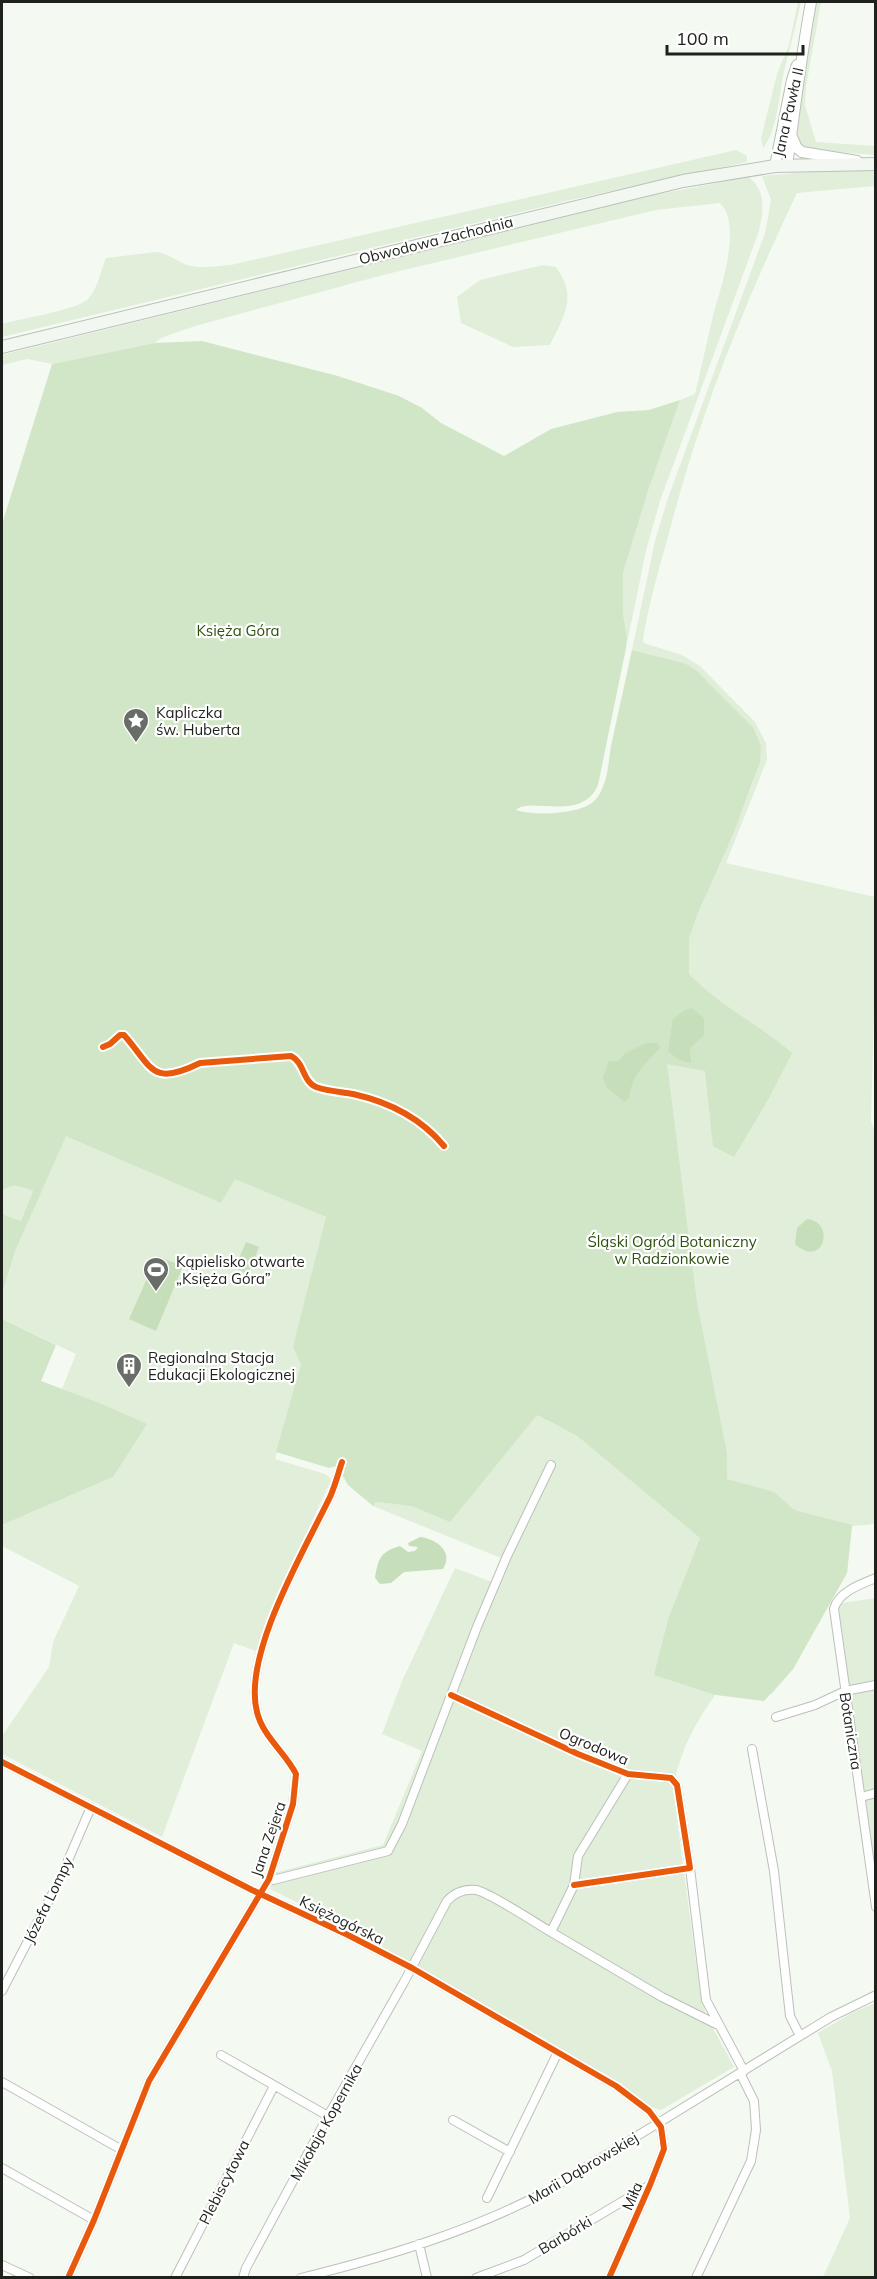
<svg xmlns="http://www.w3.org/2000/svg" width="877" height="2279" viewBox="0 0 877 2279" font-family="Mulish,sans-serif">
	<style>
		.green { fill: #e1eeda; fill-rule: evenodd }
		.forest { fill: #d1e5c7 }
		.water { fill: #c6deba }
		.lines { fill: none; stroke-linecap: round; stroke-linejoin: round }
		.minor-casing { stroke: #bbc0b9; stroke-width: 10 }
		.tertiary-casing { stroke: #bbc0b9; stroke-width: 12 }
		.secondary-casing { stroke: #bbc0b9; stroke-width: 14 }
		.minor { stroke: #fdfefd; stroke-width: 8 }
		.tertiary { stroke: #fdfefd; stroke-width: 10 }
		.secondary { stroke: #f3f7f1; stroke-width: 12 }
		.cycleway-casing { stroke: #fff; stroke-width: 10 }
		.cycleway { stroke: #e8590c; stroke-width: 6 }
		.labels { text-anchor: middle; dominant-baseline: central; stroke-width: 4.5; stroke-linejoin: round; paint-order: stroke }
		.street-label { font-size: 15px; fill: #1e211c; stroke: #fff }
		.park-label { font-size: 15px; fill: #2c510d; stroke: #fff }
		.poi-label { font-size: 15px; fill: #1e211c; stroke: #fff; text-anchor: start }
	</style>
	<rect width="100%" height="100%" fill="#f4faf2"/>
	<path class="green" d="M798 2H801C796 25 790 48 784 71 779 93 778 131 763 148L761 138 777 74 789 45Z
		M816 2H821L806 87 805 105 816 142 875 146V155L808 150 800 145 797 129 808 46Z
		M736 150 747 156V162L575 199 2 337V324C19 319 75 310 87 300 97 291 101 270 106 258L156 252C168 253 176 261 187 265 201 269 217 266 231 265Z
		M875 170V186L797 193C745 302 699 416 669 533 659 569 649 603 643 639V642L650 645 682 655 700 666 755 722 766 743 767 760 726 863 875 897V971L871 1121 876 1135 875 1524 852 1526 847 1573 793 1669 772 1694 715 1695C695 1723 678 1755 673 1790L700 1992 706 2015 734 2067 661 2110C646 2108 623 2084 607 2076 526 2029 445 1982 362 1938L363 1935 270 1889 274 1873 383 1845 422 1751 382 1734 402 1681 455 1568 492 1582 501 1558 373 1506 376 1502 406 1505 735 830 760 763 753 727 706 680 684 663 632 650 655 541 668 498 765 233 771 200 762 176 808 172ZM538 1416 585 1436 710 1536 656 1669 668 1619 700 1538 577 1436Z
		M749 177C766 191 764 210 759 231L660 501 646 551 626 648 627 638 623 613V573L648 491 680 400 695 394C701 368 707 342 713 316 720 289 743 226 720 203L656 210 383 275 195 326 161 338 155 343 52 364 27 359 2 365V355L643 197Z
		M543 265 556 267C578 297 564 316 550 345L513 347 461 323 457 297 480 280Z
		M66 1135 221 1203 235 1178 326 1217 301 1363 275 1459 325 1474 330 1478V1482L279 1592 256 1651 234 1643 162 1837 2 1754V1736L49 1667 53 1642 79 1586 2 1546V1525L113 1477 97 1402 62 1389 76 1354 2 1319V1293L16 1249Z
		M11 1185H20L33 1191 21 1221 2 1214V1191Z
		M875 1598V1872L839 1609 842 1603Z
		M875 2003V2277H823L850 2218 832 2071 818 2033 853 2012Z"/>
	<path class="forest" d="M202 341 338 376 399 396 422 408 441 423 504 456 551 429 617 412 649 410 680 400 648 491 623 573V613L627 638 626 648 598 785C582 823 530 796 516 810 533 816 584 815 596 799 608 784 608 764 611 746 618 714 625 682 632 650L684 663 696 670 753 727 761 746 760 763 753 781 735 830 697 915 689 938V974C719 1006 759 1024 792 1053L769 1098 734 1157 713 1146 705 1071 667 1064 697 1303 727 1454V1479L774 1492 794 1510 852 1525 847 1573 793 1669 764 1701 716 1695 654 1675 668 1619 700 1538 577 1436 537 1415 450 1522 412 1506 376 1502 373 1506 348 1485 337 1466 329 1468 276 1452 301 1364 293 1347 326 1217 235 1179 221 1203 66 1136 16 1249 2 1293V1214L21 1221 33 1191C21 1186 12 1182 2 1191V524L52 364 155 343Z
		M2 1319 56 1345 41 1381 97 1402 147 1424 113 1477 2 1525Z"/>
	<path class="water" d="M691 1008 704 1018V1035L690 1048 691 1063 679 1060 668 1051 673 1019 684 1011Z
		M647 1043H658L660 1048C644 1065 632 1075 629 1098L625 1102 607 1088 603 1077 609 1061H619L625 1053Z
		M807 1219C836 1221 824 1270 795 1244L797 1228Z
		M246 1242 259 1247 248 1274 235 1268Z
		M157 1256 183 1266 156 1331 129 1319Z
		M420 1537C436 1539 454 1551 443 1569L404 1572 391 1583 380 1584 375 1578C378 1559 380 1552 400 1546L408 1552 415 1551 418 1547 409 1546 408 1543Z"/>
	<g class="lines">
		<defs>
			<path id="minor" d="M876 1578C861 1584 838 1592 834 1609L876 1907
				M451 1695 578 1754 628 1774 671 1778 677 1785 690 1868 574 1885
				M776 1717 815 1705 845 1691 876 1685
				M752 1749 774 1871 790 2016 800 2036
				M2 1762 252 1890 348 1935 412 1968 616 2086 649 2111 661 2127 664 2149 650 2185 609 2278
				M861 1797 876 1793
				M690 1868 706 2000 744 2071
				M269 1879 273 1880 388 1851 402 1824 477 1627 507 1556 551 1465
				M551 1932 662 1997 716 2024
				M2 1991 60 1879 91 1807
				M221 2055 328 2116
				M2 2082 122 2150
				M453 2120 510 2152
				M2 2168 94 2220
				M487 2198 558 2052
				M419 2244 427 2278
				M2 2265 30 2278
				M68 2278 94 2220 149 2081 269 1879 293 1804 296 1774C285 1752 263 1737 257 1712 242 1655 305 1549 330 1497 335 1486 338 1474 342 1462
				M175 2278 274 2086
				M243 2278 246 2268 328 2116 404 1982 447 1901C455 1892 464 1889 476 1890 489 1892 537 1924 551 1932L574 1885 578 1856 628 1774
				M301 2278C386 2257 472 2231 549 2190L831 2017 876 1995
				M476 2278 524 2260 650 2185
				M696 2278 751 2161 756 2130 754 2101 740 2073"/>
			<path id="tertiary" d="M792 137 797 148 802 152 857 161
				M787 165C795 110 801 56 811 2
				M775 166 792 80 797 65"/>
			<path id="secondary" d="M2 347 683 181 775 166 876 164"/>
		</defs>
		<use href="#minor" class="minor-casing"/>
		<use href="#tertiary" class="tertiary-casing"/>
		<use href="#secondary" class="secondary-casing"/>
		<use href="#minor" class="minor"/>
		<use href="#tertiary" class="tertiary"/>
		<use href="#secondary" class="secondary"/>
		<defs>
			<path id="cycleway" d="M103 1047 110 1044 120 1035H124C153 1068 151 1087 200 1063L291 1056C304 1062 303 1082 316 1087 327 1091 341 1092 353 1094 389 1102 420 1117 444 1146
				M451 1695 578 1754 628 1774 671 1778 677 1785 690 1868 574 1885
				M2 1762 252 1890 348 1935 412 1968 616 2086 649 2111 661 2127 664 2149 650 2185 609 2278
				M68 2278 94 2220 149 2081 269 1879 293 1804 296 1774C285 1752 263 1737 257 1712 242 1655 305 1549 330 1497 335 1486 338 1474 342 1462"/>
		</defs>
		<use href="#cycleway" class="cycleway-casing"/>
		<use href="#cycleway" class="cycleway"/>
	</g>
	<defs>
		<symbol id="sight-pin" viewBox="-11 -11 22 30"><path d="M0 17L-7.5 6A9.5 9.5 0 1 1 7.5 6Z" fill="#696d67" stroke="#fff"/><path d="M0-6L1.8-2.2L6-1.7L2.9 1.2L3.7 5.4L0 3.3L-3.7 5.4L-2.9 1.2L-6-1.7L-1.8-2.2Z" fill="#fff"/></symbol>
		<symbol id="stadium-pin" viewBox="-11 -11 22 30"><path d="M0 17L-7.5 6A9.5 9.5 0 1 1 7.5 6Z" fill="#696d67" stroke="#fff"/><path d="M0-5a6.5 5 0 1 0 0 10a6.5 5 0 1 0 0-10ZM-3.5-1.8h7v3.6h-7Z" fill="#fff"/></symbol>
		<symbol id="building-pin" viewBox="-11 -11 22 30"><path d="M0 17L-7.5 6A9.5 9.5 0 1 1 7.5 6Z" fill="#696d67" stroke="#fff"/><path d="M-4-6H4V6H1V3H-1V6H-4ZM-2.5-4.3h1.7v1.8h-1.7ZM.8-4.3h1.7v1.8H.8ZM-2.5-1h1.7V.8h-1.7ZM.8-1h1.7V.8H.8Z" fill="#fff"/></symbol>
	</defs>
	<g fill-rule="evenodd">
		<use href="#sight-pin" x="121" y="706" width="30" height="40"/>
		<use href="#stadium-pin" x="141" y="1255" width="30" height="40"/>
		<use href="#building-pin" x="114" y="1351" width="30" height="40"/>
	</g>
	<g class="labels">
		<g class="street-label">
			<text transform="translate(788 112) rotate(-77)">Jana Pawła II</text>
			<text transform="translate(436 240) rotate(-14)">Obwodowa Zachodnia</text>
			<text transform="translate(851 1731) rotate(81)">Botaniczna</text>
			<text transform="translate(594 1746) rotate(23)">Ogrodowa</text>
			<text transform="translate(268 1839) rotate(-71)">Jana Zejera</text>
			<text transform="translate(48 1900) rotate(-64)">Józefa Lompy</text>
			<text transform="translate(342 1920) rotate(26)">Księżogórska</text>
			<text transform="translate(326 2122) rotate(-61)">Mikołaja Kopernika</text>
			<text transform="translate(583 2168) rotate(-31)">Marii Dąbrowskiej</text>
			<text transform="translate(224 2182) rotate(-63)">Plebiscytowa</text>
			<text transform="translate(632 2196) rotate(-66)">Miła</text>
			<text transform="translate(565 2235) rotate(-31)">Barbórki</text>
		</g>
		<g class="park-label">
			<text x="238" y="630">Księża Góra</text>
			<text x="672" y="1241">Śląski Ogród Botaniczny<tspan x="672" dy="17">w Radzionkowie</tspan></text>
		</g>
		<g class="poi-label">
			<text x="156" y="712">Kapliczka<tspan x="156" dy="17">św. Huberta</tspan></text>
			<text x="176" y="1261">Kąpielisko otwarte<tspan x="176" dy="17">„Księża Góra”</tspan></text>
			<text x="148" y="1357">Regionalna Stacja<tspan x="148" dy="17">Edukacji Ekologicznej</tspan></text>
		</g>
	</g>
	<rect width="877" height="2279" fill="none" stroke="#1e211c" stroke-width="6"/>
	<path d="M667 45v9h136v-9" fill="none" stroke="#1e211c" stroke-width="3"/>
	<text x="676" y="45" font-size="18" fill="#1e211c" stroke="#ffffff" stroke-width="4.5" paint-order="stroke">100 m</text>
</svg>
